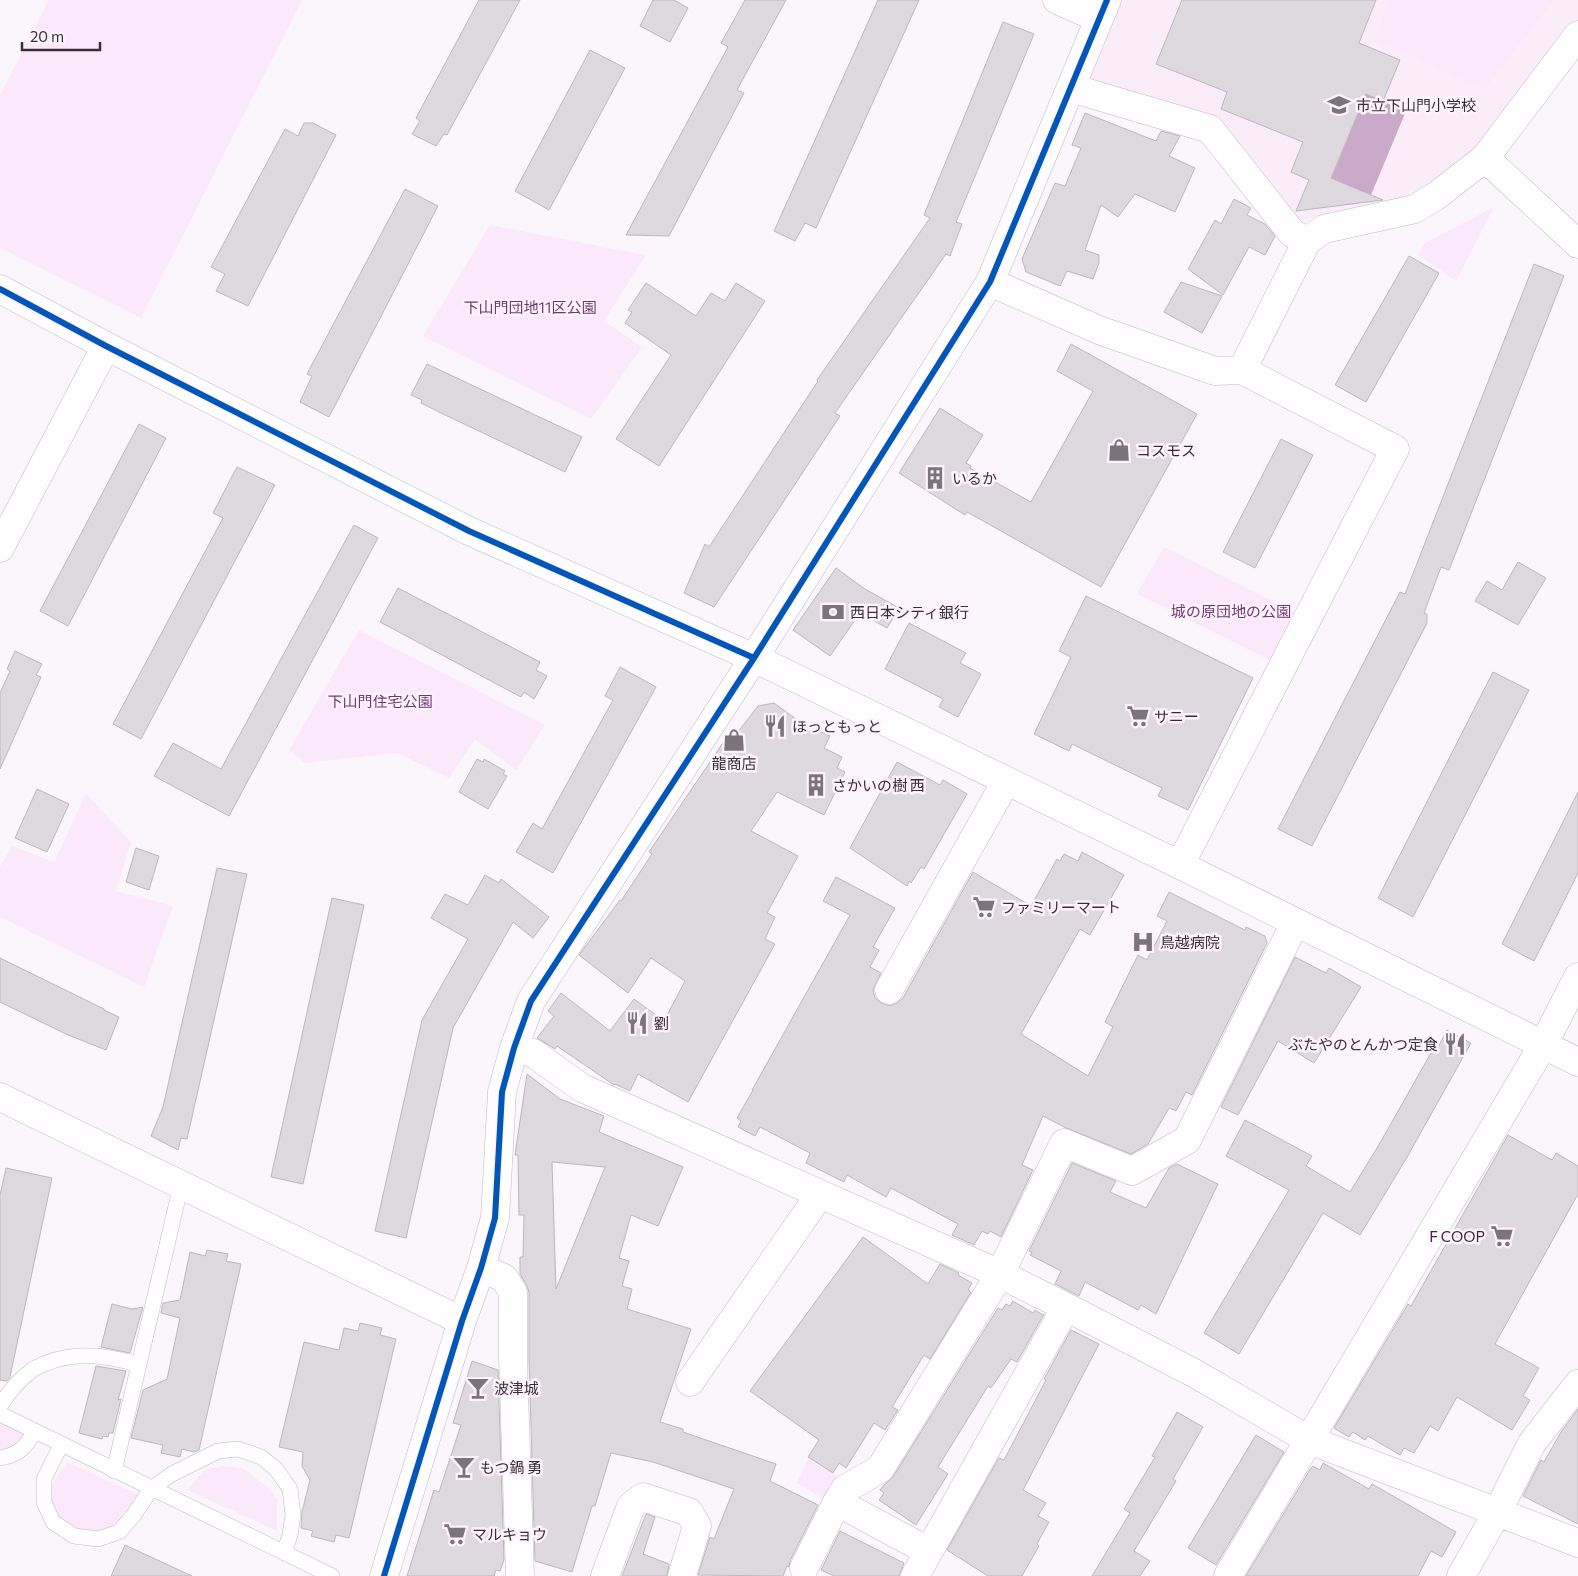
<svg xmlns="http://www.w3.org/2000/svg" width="1578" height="1576" viewBox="0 0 1578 1576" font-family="Commissioner,'Noto Sans JP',sans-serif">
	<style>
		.built { fill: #fbecfa }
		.green { fill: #fbe8fb }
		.water { fill: #c9aac9 }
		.building { fill: #ded9de; stroke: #bcb7bc; fill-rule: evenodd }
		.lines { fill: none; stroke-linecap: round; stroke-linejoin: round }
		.service-casing { stroke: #bebabe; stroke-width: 16 }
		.minor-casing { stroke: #bebabe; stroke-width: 29 }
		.tertiary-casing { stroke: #bebabe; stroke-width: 29 }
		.service { stroke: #fefefe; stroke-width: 15 }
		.minor { stroke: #fefefe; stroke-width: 28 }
		.tertiary { stroke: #fefefe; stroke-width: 28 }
		.cycleway-casing { stroke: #fef3fd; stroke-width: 9 }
		.cycleway { stroke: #0057b8; stroke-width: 6 }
		.labels { text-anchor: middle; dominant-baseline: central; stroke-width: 5; stroke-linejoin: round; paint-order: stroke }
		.poi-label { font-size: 15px; fill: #363036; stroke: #fef3fd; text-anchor: start }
		.park-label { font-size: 15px; fill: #6e396f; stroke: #fef3fd }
	</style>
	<rect width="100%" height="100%" fill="#fbf6fb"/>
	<path class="built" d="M1123 0H1578V26L1502 127 1426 189 1391 202 1300 221 1218 120 1102 90 1091 77Z"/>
	<path class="green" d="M49 0H302L141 318 0 248V95Z
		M1389 0H1554L1484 89 1375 40Z
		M1494 207 1456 281 1418 255 1425 243Z
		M490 225 646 255 604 321 642 347 591 419 423 336Z
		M1164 547 1297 613 1273 662 1137 594Z
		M359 630 545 725 516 770 475 739 449 778 398 753 305 763 289 750Z
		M86 794 131 842 116 891 173 906 144 987 0 917V867L12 846 54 862Z
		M0 1424 31 1438 18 1447 0 1451Z
		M808 1459 858 1489 844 1511 797 1483Z
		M67 1462 139 1495C130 1506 120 1522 107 1529 89 1538 53 1526 50 1504 48 1486 58 1475 67 1462Z
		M223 1466 242 1468 269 1488 277 1500V1531L188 1490 204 1470Z"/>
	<path class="water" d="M1366 94 1406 111 1371 195 1331 179Z"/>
	<path class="building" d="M479 0H520L447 135 444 134 436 146 412 134 420 121 416 118Z
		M653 0H674L688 8 670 42 640 26Z
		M745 0H786L737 90 744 93 669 236 626 235 728 47 721 43Z
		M878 0H919L816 228 805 223 795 241 774 231Z
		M1182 0H1376L1359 43 1400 60 1383 101 1366 94 1331 178 1383 200 1296 211 1309 180 1291 172 1303 142 1221 109 1227 92 1156 64Z
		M1003 22 1034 34 956 222 962 224 950 256 946 254 835 413 840 416 714 607 684 593 705 544 709 547 818 381 817 380 930 218 924 215Z
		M590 50 625 68 549 210 515 191Z
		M1085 113 1156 141 1161 131 1180 136 1169 156 1195 168 1175 212 1135 194 1118 217 1101 205 1085 250 1099 255V263L1093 279 1067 271 1060 286 1026 272 1022 259 1055 183 1065 186 1081 148 1072 145Z
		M304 123H313L336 135 248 306 216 291 225 274 211 267 285 129 298 136Z
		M405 189 438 206 329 417 300 402 312 376 307 374Z
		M1234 199 1251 208 1247 215 1265 224 1275 236 1265 255 1249 247 1223 295 1188 269 1215 220 1221 224Z
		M1409 256 1439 273 1366 402 1335 385Z
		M1534 264 1564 276 1449 570 1441 567 1424 613 1427 614V623L1312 846 1278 829 1400 592 1405 594Z
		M1181 282 1222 296 1202 333 1164 312Z
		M646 283 696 316 711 293 725 301 736 283 765 301 659 466 616 439 671 355 625 323 632 312 628 310Z
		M1071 344 1197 414 1101 587 967 512 965 515 899 473 940 408 983 435 966 463 971 466 970 468 1031 502 1093 391 1057 371Z
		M427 364 582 437 565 472 441 413 421 403 422 400 411 395Z
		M139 424 166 438 68 626 40 611Z
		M1281 439 1313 455 1255 568 1223 552Z
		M237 467 275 485 141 739 113 724 223 518 213 513Z
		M354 525 378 538 229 816 154 776 173 743 221 769Z
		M1518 562 1546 578 1518 625 1475 601 1487 581 1502 590Z
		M836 568 865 589 899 608 887 628 860 613 830 656 793 630Z
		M398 588 540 662 536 670 547 676 534 699 524 692 521 697 380 622Z
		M1086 596 1253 678 1188 810 1158 796 1162 788 1072 744 1069 751 1034 734 1071 657 1059 651Z
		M909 623 966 653 960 663 981 674 958 717 939 707 943 699 885 669Z
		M15 651 42 664 36 675 41 677 0 769V693L10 671 7 669Z
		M620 667 656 687 553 873 516 852 533 823 542 829 613 700 605 696Z
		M1493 672 1529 690 1413 917 1378 898Z
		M774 703 803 724 830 736 824 748 842 757 837 768 845 772 824 815 777 792 751 831 798 856 767 913 775 917 765 939 775 944 688 1102 638 1074 630 1091 615 1084 614 1085 557 1046 555 1049 537 1038 554 1016 548 1011 561 993 610 1031 634 999 664 1021 685 981 651 958 628 993 579 955 620 900 621 901 652 854 649 852 733 728 738 732 758 706Z
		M477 759 483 762 484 759 505 771 503 774 507 776 488 809 459 792Z
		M897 762 940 785 943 780 967 794 924 869 921 867 911 883 909 881 907 886 850 848Z
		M37 789 69 804 47 852 15 838Z
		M1578 792V873L1534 961 1502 944Z
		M136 848 159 856 149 890 126 882Z
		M1082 852 1124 875 1090 935 1080 929 1021 1034 1088 1076 1113 1027 1105 1022 1138 955 1147 960 1167 921 1157 916 1169 892 1245 930 1246 927 1265 936 1267 943 1192 1095 1186 1092 1176 1111 1169 1108 1148 1144 1131 1154 1066 1128 1043 1116 1022 1165 1033 1170 1001 1237 990 1231 988 1234 982 1231 974 1245 952 1235 958 1224 891 1188 886 1197 847 1175 844 1182 806 1163 810 1153 760 1127 755 1136 738 1127 741 1121 737 1118 753 1090H752L850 915 823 901 836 877 895 908 873 947 879 950 870 967 881 973 873 990 875 998 881 1003 890 1006 897 1003 903 998 973 872 1031 906 1057 859 1060 861 1064 854 1078 861Z
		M217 868 247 874 187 1139 181 1138 178 1150 151 1136 163 1107Z
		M485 875 499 883 501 879 549 917 533 938 513 922 453 1028 406 1238 375 1231 422 1020 468 939 431 918 445 894 468 905Z
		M332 898 364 905 303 1184 271 1177Z
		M1295 957 1326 973 1329 968 1361 987 1314 1063 1278 1041 1238 1115 1221 1107Z
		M0 958 104 1009V1010L119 1017 106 1050 68 1035 0 1002Z
		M1447 1030 1471 1043 1406 1159 1360 1235 1323 1213 1239 1354 1204 1333 1289 1190 1226 1156 1245 1120 1312 1156 1306 1166 1350 1192 1380 1143 1432 1051 1435 1053Z
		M527 1074 560 1099 604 1116 599 1132 683 1167 658 1226 631 1215 619 1258 629 1261 622 1286 632 1289 627 1309 691 1329 660 1422 683 1429V1432L776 1464 770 1481 818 1505 790 1561 789 1567 787 1566 783 1576 698 1575 710 1537 714 1539 734 1489 653 1462 611 1453 595 1506H592L572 1572 535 1561 529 1359V1292L526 1284 520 1274V1257H523L524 1215H519L518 1155H515ZM552 1162 605 1167 556 1289Z
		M1508 1135 1552 1160 1556 1153 1578 1166V1194L1495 1344 1539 1368 1523 1396 1530 1400 1512 1430 1457 1397 1438 1431 1430 1426 1414 1453 1404 1448 1400 1455 1368 1436 1365 1440 1353 1432 1349 1437 1334 1428 1408 1304 1411 1306Z
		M1072 1163 1116 1181 1110 1192 1146 1208 1169 1168 1177 1164 1218 1184 1156 1314 1141 1305 1138 1310 1085 1282 1079 1296 1055 1284 1061 1271 1030 1255 1032 1252 1029 1251Z
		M6 1168 52 1178 10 1377 7 1381 0 1380V1195Z
		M863 1237 928 1284 940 1264 959 1273 958 1275 972 1283 968 1290 971 1292 930 1359 924 1355 892 1407 898 1410 885 1430 874 1423 846 1468 839 1463 833 1473 808 1457 819 1440 750 1391Z
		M207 1250 228 1254 226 1261 241 1264 199 1450 194 1452 182 1449 180 1457 161 1453 163 1445 131 1438 143 1390 167 1379 180 1318 161 1313 163 1303 180 1300 190 1252 205 1256Z
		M1013 1301 1033 1313 1035 1310 1043 1315 1044 1314 1017 1362 1011 1359 991 1388 988 1386 938 1467 948 1474 916 1525 879 1500 884 1493 880 1490 884 1485 893 1477 998 1308 1002 1310 1006 1304 1010 1306Z
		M112 1304 132 1309 143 1307 130 1353 101 1347Z
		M360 1323 382 1328 380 1335 396 1339 349 1538 336 1535 334 1542 311 1536 313 1531 301 1528 302 1512 310 1480 302 1466 303 1452 279 1447 304 1342 339 1350 344 1328 358 1331Z
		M1071 1330 1099 1344 1023 1490 1046 1503 1038 1516 1049 1522 1037 1544 1039 1546 1022 1576H988L947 1550 999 1458 1004 1460 1046 1380 1044 1379Z
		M472 1361 498 1370 504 1560 500 1571 496 1570 494 1576H407L434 1490 439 1492 461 1425 453 1423Z
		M96 1366 126 1371 118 1400 121 1399 113 1433H109L108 1437 103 1436 102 1439 79 1433Z
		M1578 1409V1524L1523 1496 1541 1460 1544 1462 1561 1432Z
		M1177 1412 1203 1427 1173 1479 1176 1481 1134 1551 1150 1561 1140 1576H1092L1130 1513 1124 1509 1155 1457 1152 1456Z
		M1256 1435 1284 1452 1216 1565 1188 1548Z
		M1323 1463 1369 1489 1372 1484 1456 1532 1442 1557 1431 1551 1418 1576H1246L1311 1468 1313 1466 1320 1470Z
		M646 1514 655 1517 643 1554 669 1564 667 1576H622Z
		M840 1531 904 1563 899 1576H834L821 1570Z
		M125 1545 192 1576H111Z"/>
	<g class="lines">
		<defs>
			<path id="service" d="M0 1406C8 1393 19 1380 31 1371 34 1368 40 1366 44 1364 75 1351 108 1355 139 1365
				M0 1414 332 1576
				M61 1445 44 1479V1502L53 1522 74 1536 98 1539 119 1532 133 1516 151 1489 172 1474 218 1451 238 1449 261 1457 276 1469 290 1489 293 1515 290 1535 284 1553
				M0 1458C19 1455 25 1447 35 1432
				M114 1471 181 1185"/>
			<path id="minor" d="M1057 0 1098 18
				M1071 88 1210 129 1292 233 1307 241
				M1485 158 1578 35
				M1180 865 1395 449 1242 370
				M889 990 1006 781
				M514 1048 533 1053 582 1088 1000 1274 1066 1307
				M481 1268 504 1278 513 1292V1359L520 1576
				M690 1382 820 1194
				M928 1551 837 1502 845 1489 880 1469 1000 1274 1064 1143 1132 1171 1187 1140 1295 923
				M804 1568 837 1502
				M605 1576 631 1506 643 1497 689 1512 697 1526 682 1576
				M915 1576 1066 1307 1194 1373 1309 1440 1543 1045 1578 977
				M1228 1576 1309 1440 1578 1543
				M1461 1576 1498 1511 1532 1443 1578 1384"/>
			<path id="tertiary" d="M990 282 1099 330 1215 371 1242 370 1307 241 1324 229 1415 209 1436 196 1485 158 1578 244
				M0 289 106 346 469 531 754 658 1180 865 1578 1062
				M0 548 106 346
				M0 1097 462 1321
				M384 1576 462 1321 481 1268 495 1218 502 1092 514 1048 531 1001 754 658 990 282 1107 0"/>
		</defs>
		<use href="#service" class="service-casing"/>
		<use href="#minor" class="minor-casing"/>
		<use href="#tertiary" class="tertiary-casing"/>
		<use href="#service" class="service"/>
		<use href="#minor" class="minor"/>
		<use href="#tertiary" class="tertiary"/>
		<defs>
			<path id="cycleway" d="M0 289 106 346 469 531 754 658
				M384 1576 462 1321 481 1268 495 1218 502 1092 514 1048 531 1001 754 658 990 282 1107 0"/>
		</defs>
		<use href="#cycleway" class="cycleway-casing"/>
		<use href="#cycleway" class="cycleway"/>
	</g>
	<defs>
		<symbol id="school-bare" viewBox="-9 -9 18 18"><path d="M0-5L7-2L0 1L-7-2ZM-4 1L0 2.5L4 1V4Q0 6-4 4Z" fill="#7b757b" stroke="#fef3fd" stroke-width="2.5" paint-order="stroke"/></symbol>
		<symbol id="shop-bare" viewBox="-9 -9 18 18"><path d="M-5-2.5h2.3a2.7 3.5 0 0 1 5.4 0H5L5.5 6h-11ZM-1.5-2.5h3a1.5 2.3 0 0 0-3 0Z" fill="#7b757b" stroke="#fef3fd" stroke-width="2.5" paint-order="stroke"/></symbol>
		<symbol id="building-bare" viewBox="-9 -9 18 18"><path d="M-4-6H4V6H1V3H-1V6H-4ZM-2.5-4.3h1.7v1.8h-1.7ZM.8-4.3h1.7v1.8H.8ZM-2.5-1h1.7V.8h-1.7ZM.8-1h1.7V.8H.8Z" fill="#7b757b" stroke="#fef3fd" stroke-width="2.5" paint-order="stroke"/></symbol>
		<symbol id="bank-bare" viewBox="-9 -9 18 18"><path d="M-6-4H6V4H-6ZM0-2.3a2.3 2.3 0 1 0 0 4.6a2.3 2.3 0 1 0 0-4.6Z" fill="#7b757b" stroke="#fef3fd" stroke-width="2.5" paint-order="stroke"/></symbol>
		<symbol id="supermarket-bare" viewBox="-9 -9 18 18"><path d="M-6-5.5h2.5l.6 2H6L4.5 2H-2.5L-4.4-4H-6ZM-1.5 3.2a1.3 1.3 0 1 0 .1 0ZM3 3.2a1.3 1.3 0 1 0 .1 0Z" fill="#7b757b" stroke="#fef3fd" stroke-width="2.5" paint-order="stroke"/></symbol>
		<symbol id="restaurant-bare" viewBox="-9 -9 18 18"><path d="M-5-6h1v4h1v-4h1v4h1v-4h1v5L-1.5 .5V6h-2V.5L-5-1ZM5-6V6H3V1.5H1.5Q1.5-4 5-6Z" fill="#7b757b" stroke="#fef3fd" stroke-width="2.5" paint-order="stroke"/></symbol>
		<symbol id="hospital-bare" viewBox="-9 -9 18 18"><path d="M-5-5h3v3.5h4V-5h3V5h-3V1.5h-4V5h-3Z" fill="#7b757b" stroke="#fef3fd" stroke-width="2.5" paint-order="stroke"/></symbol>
		<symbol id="bar-bare" viewBox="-9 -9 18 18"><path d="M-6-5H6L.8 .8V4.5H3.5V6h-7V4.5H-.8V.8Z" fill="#7b757b" stroke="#fef3fd" stroke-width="2.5" paint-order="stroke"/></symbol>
	</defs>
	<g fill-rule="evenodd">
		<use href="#school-bare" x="1323" y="89" width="32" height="32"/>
		<use href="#shop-bare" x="1103" y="434" width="32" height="32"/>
		<use href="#building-bare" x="919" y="462" width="32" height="32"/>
		<use href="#bank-bare" x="817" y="596" width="32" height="32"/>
		<use href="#supermarket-bare" x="1122" y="700" width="32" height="32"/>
		<use href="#restaurant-bare" x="759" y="710" width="32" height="32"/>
		<use href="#shop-bare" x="718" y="724" width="32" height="32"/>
		<use href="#building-bare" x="800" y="769" width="32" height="32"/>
		<use href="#supermarket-bare" x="968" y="891" width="32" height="32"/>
		<use href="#hospital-bare" x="1127" y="926" width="32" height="32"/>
		<use href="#restaurant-bare" x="621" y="1007" width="32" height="32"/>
		<use href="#restaurant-bare" x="1439" y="1028" width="32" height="32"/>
		<use href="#supermarket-bare" x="1486" y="1220" width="32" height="32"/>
		<use href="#bar-bare" x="462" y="1372" width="32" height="32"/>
		<use href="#bar-bare" x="448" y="1451" width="32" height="32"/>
		<use href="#supermarket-bare" x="439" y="1518" width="32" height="32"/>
	</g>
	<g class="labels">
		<g class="poi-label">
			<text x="1356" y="105">市立下山門小学校</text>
			<text x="1136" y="450">コスモス</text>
			<text x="952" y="478">いるか</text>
			<text x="850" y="612">西日本シティ銀行</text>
			<text x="1154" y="716">サニー</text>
			<text x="792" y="726">ほっともっと</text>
			<text x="734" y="763" text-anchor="middle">龍商店</text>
			<text x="832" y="785">さかいの樹 西</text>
			<text x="1001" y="907">ファミリーマート</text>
			<text x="1160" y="942">鳥越病院</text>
			<text x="654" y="1023">劉</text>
			<text x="1438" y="1044" text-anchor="end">ぶたやのとんかつ定食</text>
			<text x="1485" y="1236" text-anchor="end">F COOP</text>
			<text x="494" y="1388">波津城</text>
			<text x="480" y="1467">もつ鍋 勇</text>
			<text x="472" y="1534">マルキョウ</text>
		</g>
		<g class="park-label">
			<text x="530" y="307">下山門団地11区公園</text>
			<text x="1231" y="611">城の原団地の公園</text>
			<text x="380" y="701">下山門住宅公園</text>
		</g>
	</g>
	<path d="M22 42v8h78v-8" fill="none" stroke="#363036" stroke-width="2.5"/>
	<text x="30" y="42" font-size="15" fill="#363036" stroke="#fef3fd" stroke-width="4" paint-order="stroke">20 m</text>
</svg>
